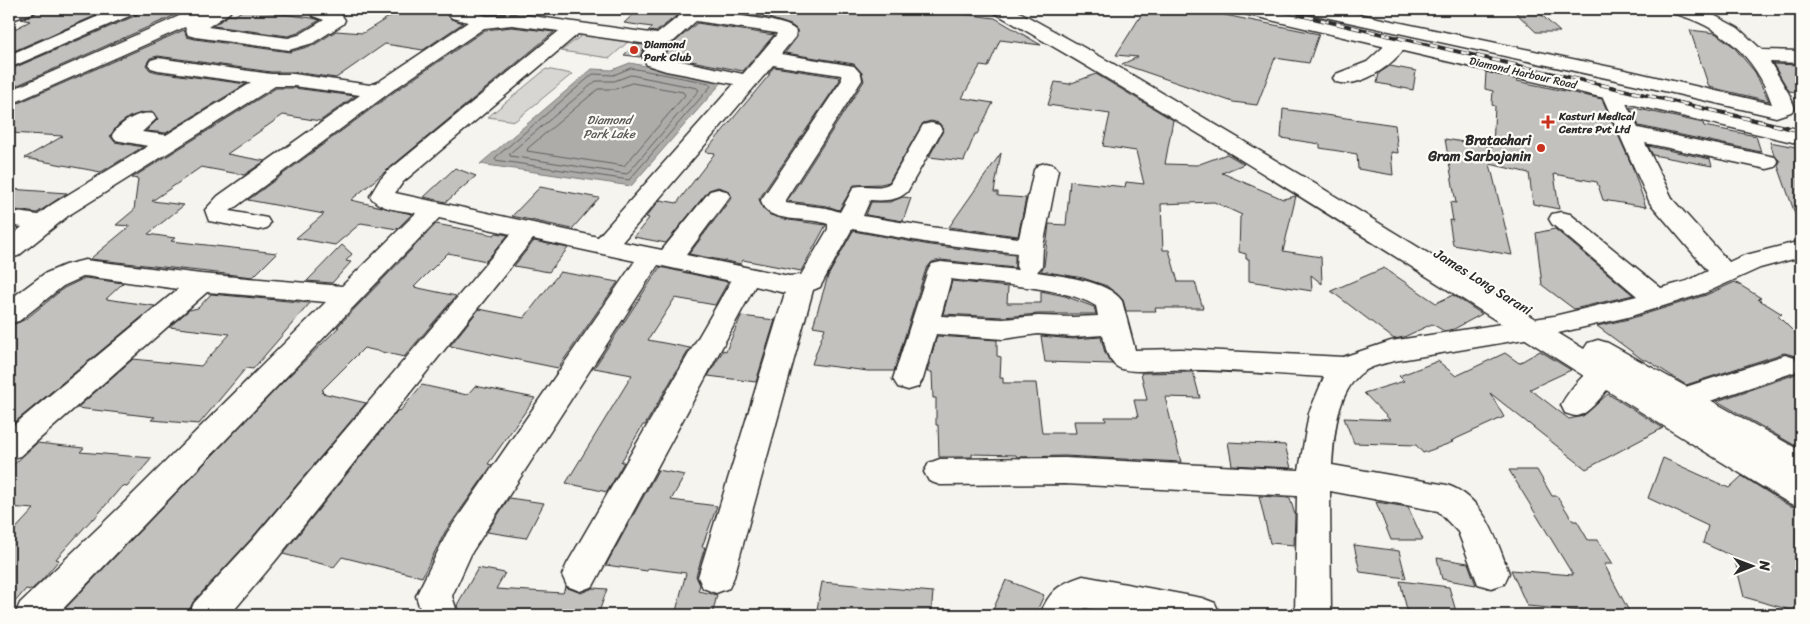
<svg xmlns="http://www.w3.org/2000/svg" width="1810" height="624" viewBox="0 0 1810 624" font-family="Sriracha,sans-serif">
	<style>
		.green { fill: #d7d6d2; stroke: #81807e }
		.water { fill: #adaca9; stroke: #797877 }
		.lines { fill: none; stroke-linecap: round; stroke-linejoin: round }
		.shore { stroke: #5f5f5d; stroke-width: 1 }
		.building { fill: #c2c1be; stroke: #2b2b2b }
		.minor-casing { stroke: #2b2b2b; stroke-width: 3 }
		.major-casing { stroke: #2b2b2b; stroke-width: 3 }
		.highway-casing { stroke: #2b2b2b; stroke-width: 3 }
		.minor { fill: #fdfcf7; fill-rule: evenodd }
		.major { fill: #fdfcf7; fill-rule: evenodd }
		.highway { fill: #fdfcf7; fill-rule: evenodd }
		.rail-casing { stroke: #2b2b2b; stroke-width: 4 }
		.rail { stroke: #fdfcf7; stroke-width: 2.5; stroke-dasharray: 8; stroke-linecap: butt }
		.poi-dot { fill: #c8321e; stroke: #fdfcf7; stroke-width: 2 }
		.labels { text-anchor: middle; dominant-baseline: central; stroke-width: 4.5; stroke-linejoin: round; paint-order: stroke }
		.far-poi-label { font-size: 11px; font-weight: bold; fill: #2b2b2b; stroke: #fdfcf7; text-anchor: start }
		.far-street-label { font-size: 11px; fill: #2b2b2b; stroke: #fdfcf7 }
		.far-water-label { font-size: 12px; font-style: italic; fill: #585857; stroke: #fdfcf7 }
		.poi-label { font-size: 14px; font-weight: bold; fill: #2b2b2b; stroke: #fdfcf7; text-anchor: end }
		.street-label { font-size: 14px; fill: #2b2b2b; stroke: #fdfcf7 }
	</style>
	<rect width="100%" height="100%" fill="#f5f4ef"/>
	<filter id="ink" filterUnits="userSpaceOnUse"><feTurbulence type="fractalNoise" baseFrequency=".02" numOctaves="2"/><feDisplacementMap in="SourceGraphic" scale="10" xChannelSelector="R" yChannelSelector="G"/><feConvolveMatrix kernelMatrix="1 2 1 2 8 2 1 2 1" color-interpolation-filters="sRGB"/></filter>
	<g filter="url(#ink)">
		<path class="green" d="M585 33 629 41 610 58 561 51Z
			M546 69 572 74 515 121 488 117Z"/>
		<path class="water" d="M630 63 723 81 631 186 480 164 592 69 612 70Z"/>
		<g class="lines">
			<path class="shore" d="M631 68 709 83 711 86 629 180 495 160 496 157 593 74 613 75Z
				M631 75 697 88 699 90 627 174 510 156V153L596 81H614Z
				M632 83 683 92 685 95 624 166 527 151 528 148 598 89H615Z"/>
		</g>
		<path class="building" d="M38 9H111L9 53V32L30 21 21 19 34 15Z
			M141 9H170L182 12 9 89V70L137 15Z
			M245 9 312 18 320 20 298 33 288 36 213 26 229 15 234 16Z
			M402 9H446L444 12 451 19 463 23 423 50 385 44 336 78 294 72H271L158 56 150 58 146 65 150 70 157 72 246 84 166 133 146 131 158 119 153 112 141 113 129 117 118 125 110 136 115 142 143 147 101 172 25 158 63 136 9 133V107L184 30 187 37 195 39 290 52 314 45 336 31 363 33Z
			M468 9H522L516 13 487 14Z
			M639 9H685L656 32 648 31 652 27 624 23Z
			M710 9H960L955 13 995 18 1041 45 1000 40 988 67 980 66 962 98 993 103 977 134H975L964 161 929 157 944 129 939 123 931 121 923 123 889 182 881 184 854 185 839 210 827 206 787 201 864 81 862 73 854 64 785 53 797 37V30L791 25 769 18 709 10Z
			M1145 9H1212L1210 12 1319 34 1309 63 1275 58 1257 105 1233 102 1122 64 1138 57 1116 55Z
			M1512 9H1535L1560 32H1536Z
			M697 23 774 35 743 71 665 56 668 45 675 42Z
			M512 27 554 32 351 200 412 214 397 229 361 223 335 245 296 238 324 214 248 200 394 92 485 30Z
			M1690 30 1715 33 1733 46 1755 72 1769 101 1709 87Z
			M635 44 645 45 640 57 624 55Z
			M1773 64 1801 65V93L1789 91Z
			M1390 66 1416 71 1413 90 1377 83 1379 73Z
			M774 67 839 77 840 80 759 199 763 209 770 215 789 220 826 225 801 271 743 260 741 264 689 254 732 197 727 190 718 187 709 190 666 243 634 237 649 218 646 217 660 200 677 203 715 153 705 152 770 74H768Z
			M1486 72 1518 80 1517 81 1602 99 1632 166 1646 207 1603 200 1597 182 1554 174 1559 209 1533 204 1529 173 1490 164 1512 255 1453 245 1449 220 1453 221 1450 202 1456 203 1445 139 1493 147 1495 106 1492 105 1493 91 1485 89Z
			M1096 74 1173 120 1165 164 1197 165 1227 154 1244 164 1222 173 1283 199 1296 196 1283 251 1321 257 1322 284 1311 275 1312 291 1249 281V259H1246V254L1239 252 1240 217 1242 215 1214 202 1161 204 1163 250H1169L1178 282H1195L1203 308H1155L1156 311H1126L1123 300 1107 286 1083 278 1041 271 1044 266 1049 224 1066 225 1070 181 1125 187 1126 182 1144 184 1136 151 1103 146 1110 114 1048 105 1055 82 1069 84Z
			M276 88H294L355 96 320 121 283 115 227 154 265 161 244 175 201 167 152 201 184 205 148 234 175 238 171 241 277 253 253 277 90 259 130 226 116 225 134 210 138 179 132 178Z
			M1630 107 1703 123 1704 126 1756 136 1761 152 1639 126Z
			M1283 109 1395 125 1398 153 1391 152 1393 175 1358 169 1357 154 1320 148V144L1281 138Z
			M1770 142 1801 148V222H1798L1778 166 1780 161 1774 155Z
			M1648 146 1710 159 1712 166 1653 155Z
			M1001 153 994 192H998V196L1026 198 1018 236 949 227Z
			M455 168 476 176 446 202 424 197Z
			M540 187 599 198 572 229 512 216Z
			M9 189 67 193 37 213 9 209Z
			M903 197 911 198 903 221 866 215 871 202H890Z
			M436 224 494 235 496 233 508 235 486 261 448 253 414 287 456 296 404 357 364 348 322 390 324 391 322 393 366 403 251 539 193 602 187 615H133L116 610 111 615H59L281 384 339 327H337Z
			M1555 229 1633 295 1574 309 1542 285 1536 233Z
			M853 231 930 245 1015 255V268L941 260 932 262 926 269 894 371H868L812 364 825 328 813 326 828 276Z
			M534 241 568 248 549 272 514 266Z
			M342 245 352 254 346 261 351 262 332 283 307 281Z
			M660 267 728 282 715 305 675 298 648 340 690 348 645 425H643L621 462H624L607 492 566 483 632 375 594 368Z
			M1384 268 1436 303 1453 295 1482 314 1454 329 1444 331 1432 324 1404 337 1394 339 1331 291Z
			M560 272 618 282 558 368 450 346 479 309 524 318Z
			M85 278 123 283 106 299 155 306 9 427V329L15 324 26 319 64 288Z
			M952 281 1008 287 1007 303H1041V291L1065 296 1094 307 1096 314H1038L1003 317 943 314Z
			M1735 282 1761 298 1758 299 1782 314 1778 316 1801 339V364L1796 356 1784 353 1686 385 1647 360H1643L1597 326 1629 319 1706 295Z
			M211 294 310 303 253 369 246 368 199 424 151 420 155 417 77 408 133 359 201 366 230 334 169 327 189 310 198 308Z
			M741 316 775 320 756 382 708 376 721 354 723 350 726 351Z
			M937 336 997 340V356L1001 357 1000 378H1003V383H1036L1042 433H1076L1074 421H1106L1105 417H1138L1134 400H1147L1141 373 1193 372 1200 398 1165 397 1181 462 1065 456 1017 457 1016 455 972 454V457H939L938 425H936V398H933L932 372H927Z
			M1041 336 1073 339 1101 337 1105 353 1112 364 1045 362Z
			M1540 351 1571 370 1530 389 1569 419 1583 416 1608 394 1663 428 1586 469 1490 393 1504 417 1451 441 1453 442 1423 453 1416 445 1354 443 1344 418 1390 420 1364 393 1404 381 1399 376 1438 361 1456 376 1505 353 1519 363Z
			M1801 366V449L1717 401 1796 374Z
			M422 385 467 395 475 386 535 398 488 464 492 465 445 532 422 577 342 557 334 567 283 554 398 410 400 411Z
			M1228 442 1285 445 1291 468 1232 465Z
			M37 443 84 448 80 452 152 458 127 487 122 486 94 519H92L56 559 59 560 41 581 31 590 26 589 9 609V536L34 509 9 507V469Z
			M1663 458 1729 488 1742 476 1788 505 1801 509V554L1797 589 1801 590V613L1744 597 1734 557 1703 543 1708 526 1648 498Z
			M658 470 685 475 671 500 717 506 702 547H705L696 576 700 585 698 591 717 595 712 615H675L686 573 648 568 647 571 606 565Z
			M1509 470H1537L1552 496H1557L1573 521H1577L1588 540H1598L1613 564H1604L1631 615H1595L1593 612 1527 606 1511 570 1573 575Z
			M1259 496 1290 498 1295 515 1294 545 1270 543Z
			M509 498 544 503 526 538 487 532Z
			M1376 502 1408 507 1423 540H1391Z
			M1354 545 1399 551 1406 578 1360 572Z
			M1437 558 1468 563 1476 585 1442 579Z
			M478 568 505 573 496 589 563 593 565 587 581 593 593 588 607 589 598 615H482L459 611 457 605Z
			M1006 580 1044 595 1035 615H1006L993 610Z
			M1400 581 1449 587 1457 615 1408 614Z
			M822 582 933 592 931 615H816Z"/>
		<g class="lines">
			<defs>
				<path id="minor" d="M11 9H36L33 13 9 21V10Z
					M115 9H139L136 13 9 68V55Z
					M191 9H232L229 13 208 27 288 38 299 35 324 20 313 16 310 12 312 9H333L332 10 340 13 345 20 343 24 313 43 289 50 195 37 188 35 185 27 9 105V91L177 17Z
					M448 9H466L465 10 487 16 525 15 657 34 688 9H708L706 12C723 14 788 19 796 31L795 37 781 54 854 66 861 74 862 80 785 200V203L827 208 840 212 854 187C865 184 880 190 890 183L923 125 931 123 939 125 942 130 907 192C897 201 883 201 870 200L863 216 930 227 1019 238 1034 170 1038 165 1046 163 1054 165 1058 170 1043 247 1042 266 1037 272C1060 276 1108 280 1122 301L1135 350 1181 349 1343 357 1391 341 1554 316 1637 296 1552 224 1549 219 1552 214 1561 212 1570 214 1661 288 1687 281 1708 271 1650 203 1601 93 1604 89 1611 87 1618 89 1621 93 1638 128 1775 157 1778 162 1775 167 1767 169 1645 143 1673 200 1729 262 1742 256 1801 241V257L1760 268 1705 293 1628 317 1554 334 1394 361C1382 364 1367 367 1358 376 1336 398 1334 437 1332 465L1447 485C1485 498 1496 539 1509 573L1504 584 1491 588 1478 584 1458 532 1438 511 1330 491 1331 615H1295L1297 496 1065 484 940 485 929 481 924 472 929 463 940 459 1065 458 1299 470 1309 413 1324 377C1271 374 1218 369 1164 370 1153 370 1125 374 1116 366 1107 359 1105 346 1103 335L1073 337 1038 334 1003 339 936 334 923 379 918 387 908 390 898 387 893 379 928 270 932 264 941 262 1018 270 1016 266 1017 253 930 243 852 229 820 287 813 290 734 577 729 588 716 593 703 588 698 577 785 293 755 286 593 586 580 591 567 586 562 575 567 564 731 281 658 265 472 552 452 596 458 615H422L416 596 447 533 635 261 533 239 276 560 230 615H189L194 603 252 540 511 234 439 218 57 615H15L20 603 122 505 326 302 207 292 20 456 9 459V429L178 289 85 276 63 286 19 321 9 323V300L44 274 65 265 85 260 201 274 342 286 416 213C401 210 379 210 370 196L379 181 387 172 559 31 512 25 484 28 393 90 230 211 267 218 270 223 267 228 258 230 209 221 205 210 218 196 360 95 294 86H275L69 215 18 256 9 258V238L22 227 9 225V211L38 215 51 205 148 146 115 140 112 135C120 123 138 111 153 114L156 119 142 132 166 135 251 83 158 70 151 68 148 64 151 60 158 58 271 74H294L370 85 380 81 468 22 452 18 446 12ZM696 21 776 33 777 34 743 74 662 57 667 44 674 41ZM578 34 648 44 642 56 647 65 666 71 734 84 598 237 395 193 403 182ZM773 65 841 75 842 80 761 200C765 225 809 216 828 224V229L801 275 789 276 686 255 730 196 726 191 718 189 710 191 662 250 622 242ZM951 279C990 284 1064 286 1096 306L1098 316 1073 317 1038 316 1003 319 941 316Z
					M1302 9H1335L1634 72 1772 104C1756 56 1720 25 1672 13L1669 9H1699L1708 12 1738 28 1762 50 1801 51V63L1770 62 1789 94 1795 108 1791 112 1776 117 1634 84 1311 14 1305 13Z
					M1398 38 1405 40 1408 44C1394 64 1362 89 1336 82L1333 78 1336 74 1367 62 1391 40Z
					M1785 355 1795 358 1800 365 1795 372 1684 410 1673 407 1669 399 1673 391Z
					M1603 363 1613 367 1618 374C1611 385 1590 415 1577 416 1573 416 1569 414 1565 413L1561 405C1570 389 1586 369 1603 363Z
					M1083 576 1202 598 1215 603 1220 615H1122L1085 608 1078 615H1040C1049 591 1059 584 1083 576Z"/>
				<path id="major" d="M992 9H1014L1110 62 1312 182 1584 349 1588 343 1598 340 1608 343 1801 451V507L1789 503C1523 342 1265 167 995 13Z"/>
				<path id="highway" d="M1236 9H1268L1801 130V144L1245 14 1239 13Z"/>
			</defs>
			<use href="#minor" class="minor-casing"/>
			<use href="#major" class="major-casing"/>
			<use href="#highway" class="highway-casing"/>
			<use href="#minor" class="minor"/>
			<use href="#major" class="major"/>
			<use href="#highway" class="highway"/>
			<defs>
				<path id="rail" d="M1274 9 1801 131"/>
			</defs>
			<use href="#rail" class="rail-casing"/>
			<use href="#rail" class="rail"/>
		</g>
	</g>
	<g class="poi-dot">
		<circle cx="634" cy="50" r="5"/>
		<path d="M1545.5 114.5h5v5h5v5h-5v5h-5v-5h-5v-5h5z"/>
		<circle cx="1541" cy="148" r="5"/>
	</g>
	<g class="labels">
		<g class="far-poi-label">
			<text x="644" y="44">Diamond<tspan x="644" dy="13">Park Club</tspan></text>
			<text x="1559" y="116">Kasturi Medical<tspan x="1559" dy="13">Centre Pvt Ltd</tspan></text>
		</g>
		<g class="far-street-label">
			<text transform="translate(1523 73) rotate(13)">Diamond Harbour Road</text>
		</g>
		<g class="far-water-label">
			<text x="609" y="120">Diamond<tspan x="609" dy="14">Park Lake</tspan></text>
		</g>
		<g class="poi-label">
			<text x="1531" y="140">Bratachari<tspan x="1531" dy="16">Gram Sarbojanin</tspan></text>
		</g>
		<g class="street-label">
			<text transform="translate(1483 282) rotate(32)">James Long Sarani</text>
		</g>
	</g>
	<rect width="1810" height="624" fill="none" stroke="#fdfcf7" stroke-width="30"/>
	<rect x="15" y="15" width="1780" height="594" fill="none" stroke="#2b2b2b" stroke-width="2" filter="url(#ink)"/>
	<g transform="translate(1752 566) rotate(89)" stroke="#fdfcf7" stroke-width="4" paint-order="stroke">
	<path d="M0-4L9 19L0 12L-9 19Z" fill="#2b2b2b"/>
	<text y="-8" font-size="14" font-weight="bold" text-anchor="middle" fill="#2b2b2b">N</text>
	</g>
</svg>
